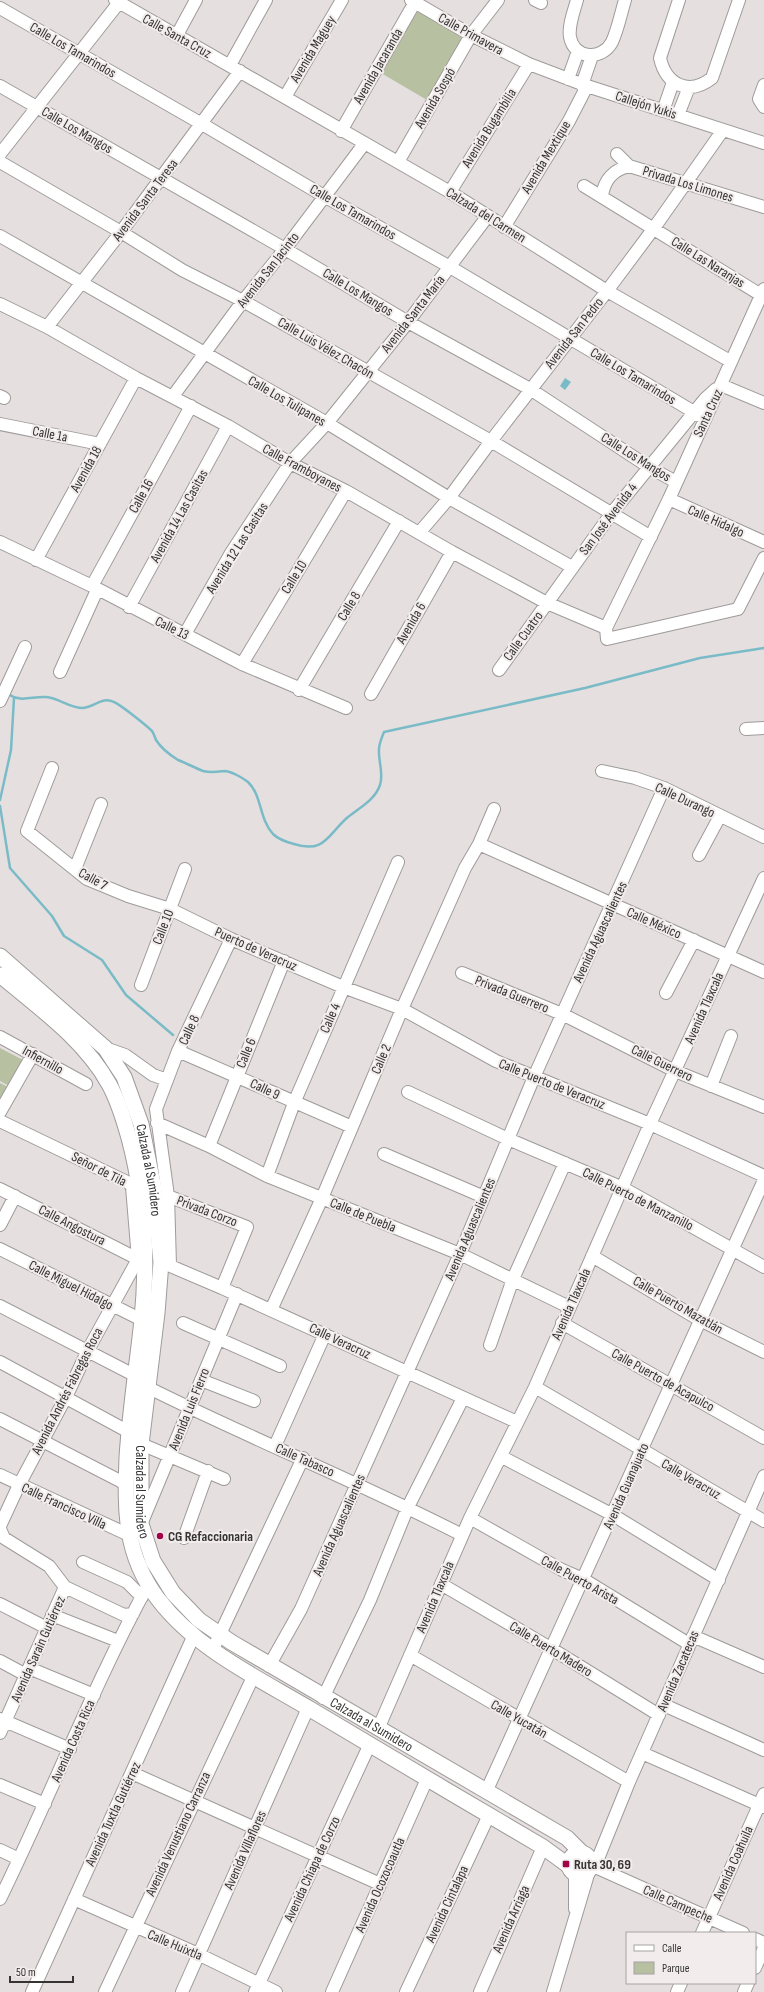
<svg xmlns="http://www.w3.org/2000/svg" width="764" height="1992" viewBox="0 0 764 1992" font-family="'Sofia Sans Condensed',sans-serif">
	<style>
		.green { fill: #b8c0a2 }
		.water { fill: #7abbc7 }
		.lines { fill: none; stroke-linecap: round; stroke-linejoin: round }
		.stream { stroke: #7abbc7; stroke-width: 2.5 }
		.minor-casing { stroke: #9f9b9a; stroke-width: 14 }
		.major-casing { stroke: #9f9b9a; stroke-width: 17 }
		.minor { stroke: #fff; stroke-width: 12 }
		.major { stroke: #fff; stroke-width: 15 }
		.poi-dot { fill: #a00548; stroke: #f2edec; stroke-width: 1.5 }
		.labels { text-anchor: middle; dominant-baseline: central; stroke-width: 4; stroke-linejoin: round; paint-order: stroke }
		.street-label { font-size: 14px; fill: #353433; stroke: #f2edec }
		.poi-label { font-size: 14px; font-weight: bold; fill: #353433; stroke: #f2edec; text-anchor: start }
	</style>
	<rect width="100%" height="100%" fill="#e5e0df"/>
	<path class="green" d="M419 9 465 40 427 100 381 73Z
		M0 1048 25 1061 11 1087 0 1081Z
		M0 1083 10 1088 0 1107Z"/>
	<path class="water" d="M565 378 571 382 565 390 560 386Z"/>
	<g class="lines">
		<path class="stream" d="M8 694C21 703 32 696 46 697 59 698 69 708 83 708 95 707 102 696 114 702 121 705 147 726 152 731 154 734 155 737 156 740 161 748 170 755 178 760 186 763 195 768 203 771 211 773 216 772 224 771 231 771 243 778 248 782 262 795 259 819 273 834 279 840 286 842 294 844 325 854 328 834 348 817 359 808 375 800 380 785 384 773 378 761 379 749 379 744 382 737 384 732L585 688 700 658 764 648
			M0 800 11 750 14 698
			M0 806 10 868 52 916 64 936 102 960 126 995 173 1035"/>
		<defs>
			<path id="minor" d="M115 0 450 192 607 291 730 361
				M411 0 471 35 529 64 587 86 764 143
				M535 0 541 3
				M577 0C574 11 568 26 570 37 574 59 602 61 612 42 618 29 621 13 625 0
				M679 0 660 58C666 85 689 96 712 78L739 0
				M0 8 202 124 324 196 450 267 704 418
				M177 35 196 0
				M230 65 266 0
				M568 79 578 51
				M582 85 592 56
				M764 85 759 99 764 107
				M0 86 285 249 408 322 530 389 649 467 676 482
				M285 97 342 0
				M663 111 673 82
				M678 115 689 87
				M341 131 415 2
				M0 154 121 0
				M617 154 629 166 764 207
				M0 162 121 232 182 270 243 301 491 441 651 537
				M398 162 471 35 498 0
				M584 186 761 295
				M450 192 529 64
				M602 195C605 179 613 170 629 166
				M504 227 569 121 587 86
				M0 236 327 423 449 498 572 567
				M764 289 669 499 606 628 607 639 738 609 764 558
				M0 304 47 327 136 378 228 426 290 463 346 491 452 552 547 603 606 628
				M47 327 121 232 240 71
				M721 385 764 403
				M0 396 4 398
				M173 396 243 301 285 249 364 144
				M0 424 100 444
				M669 499 764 542
				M419 533 449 498 491 441 607 291 654 228 723 130
				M0 542 92 586 242 664 346 708
				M36 560 136 378
				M92 586 191 406
				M129 607 228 426
				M185 634 231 553 290 463 327 423 408 322 487 217
				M242 664 346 491
				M499 670 611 514 705 399 716 389
				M60 672 97 590
				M299 690 399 521
				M371 694 452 552
				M0 701 25 647
				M746 729 764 728
				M52 768 27 831 87 879 128 896 170 909 231 939 343 987 402 1009 496 1061 650 1124 764 1176
				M602 771 635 778 664 788 764 837
				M479 844 764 972
				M699 855 720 816
				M75 869 101 804
				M462 973 562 1014 675 1071 764 1107
				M141 985 185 869
				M666 993 694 940
				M0 1037 86 1084
				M105 1048 125 1055 153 1075 167 1080
				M178 1051 352 1127
				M711 1086 731 1036
				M408 1092 508 1139 623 1188 764 1267
				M0 1112 33 1054
				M0 1121 129 1183 132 1187 138 1259 88 1350 66 1397 19 1485 0 1526
				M157 1123 209 1146 267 1176 460 1254 569 1307
				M209 1146 284 961
				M384 1154 484 1197
				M267 1176 294 1103 398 862
				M0 1189 138 1259 144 1258
				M168 1196 247 1227 222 1288
				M0 1225 15 1196
				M0 1249 142 1320
				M592 1256 700 1320 764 1352
				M161 1262 222 1288 517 1422
				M170 1265 168 1196 156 1109 178 1051 231 939
				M0 1306 134 1375
				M271 1310 322 1198 402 1009 465 868 479 844 494 809
				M183 1323 280 1366
				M562 1323 764 1438
				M490 1345 513 1279 565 1163
				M0 1362 129 1432
				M201 1380 254 1401
				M147 1387C251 1439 359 1482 462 1535
				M535 1387 764 1521
				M0 1419 126 1484
				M141 1444 224 1479
				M275 1446 325 1334
				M502 1457 613 1515 719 1580
				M0 1475 129 1535
				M470 1518 562 1570 583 1579 689 1644
				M142 1522 237 1294
				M0 1529 4 1538 49 1566 65 1587 124 1615 133 1614
				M184 1538 208 1471
				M83 1562 127 1582 142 1597
				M441 1584 552 1649 659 1715
				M0 1604 47 1628
				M52 1615 118 1641
				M693 1636 764 1667
				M213 1649 303 1458
				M410 1655 629 1782
				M0 1661 26 1675
				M269 1666 301 1609 460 1254 534 1077 664 788
				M29 1668 94 1695
				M323 1698 370 1600 408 1507 463 1398
				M664 1705 764 1750
				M0 1719 70 1749
				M378 1729 470 1518 535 1387 650 1124 764 878
				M0 1733 65 1587
				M642 1753 764 1807
				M132 1773 380 1884
				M0 1785 45 1804
				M486 1792 764 1180
				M0 1850 19 1859
				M591 1865 743 1933
				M595 1866 629 1782 764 1476
				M0 1899C51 1795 93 1686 148 1585
				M74 1899 198 1954 276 1992
				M575 1909V1875
				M702 1933 764 1794
				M755 1939 764 1943
				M755 1968 764 1948
				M32 1992 194 1635
				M105 1992 253 1677
				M182 1992 308 1708
				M255 1992 369 1746
				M332 1992 427 1779
				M406 1992 489 1815
				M480 1992 543 1847
				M553 1992 589 1871
				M677 1992 681 1983
				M744 1992 748 1983"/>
			<g id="major">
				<path id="s1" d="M0 956 105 1048 124 1077 141 1124 154 1189 161 1262 157 1313 141 1444V1524L153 1561 173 1593 199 1620 231 1642 567 1838 582 1853"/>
				<path d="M0 975C38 1007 84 1039 109 1084 118 1100 124 1120 129 1138 145 1198 148 1258 142 1320 137 1366 130 1411 127 1457 125 1510 124 1554 158 1599 196 1649 258 1678 310 1709 388 1756 465 1801 543 1847L569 1866"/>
				<circle cx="580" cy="1864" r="11"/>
			</g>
		</defs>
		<use href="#minor" class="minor-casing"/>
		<use href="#major" class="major-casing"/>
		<use href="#minor" class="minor"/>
		<use href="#major" class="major"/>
	</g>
	<g class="poi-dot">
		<circle cx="160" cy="1536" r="4"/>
		<rect x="562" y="1860" width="8" height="8" rx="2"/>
	</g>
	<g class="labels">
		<g class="street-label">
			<text transform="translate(471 34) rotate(29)">Calle Primavera</text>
			<text transform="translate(177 36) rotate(29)">Calle Santa Cruz</text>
			<text transform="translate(313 49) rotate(-59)">Avenida Maguey</text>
			<text transform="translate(73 50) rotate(30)">Calle Los Tamarindos</text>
			<text transform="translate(378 66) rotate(-60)">Avenida Jacaranda</text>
			<text transform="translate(435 98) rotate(-60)">Avenida Sospó</text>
			<text transform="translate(646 105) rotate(18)">Callejón Yukis</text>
			<text transform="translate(489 128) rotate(-58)">Avenida Bugambilia</text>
			<text transform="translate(77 130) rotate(30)">Calle Los Mangos</text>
			<text transform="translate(546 157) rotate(-59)">Avenida Mextique</text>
			<text transform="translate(688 184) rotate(17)">Privada Los Limones</text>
			<text transform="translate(145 200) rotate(-53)">Avenida Santa Teresa</text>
			<text transform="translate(353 212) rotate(30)">Calle Los Tamarindos</text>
			<text transform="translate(486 215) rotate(32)">Calzada del Carmen</text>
			<text transform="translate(708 262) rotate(32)">Calle Las Naranjas</text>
			<text transform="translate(268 270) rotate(-52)">Avenida San Jacinto</text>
			<text transform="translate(358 292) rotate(31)">Calle Los Mangos</text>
			<text transform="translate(413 314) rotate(-52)">Avenida Santa María</text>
			<text transform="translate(574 333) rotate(-52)">Avenida San Pedro</text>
			<text transform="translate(326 348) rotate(30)">Calle Luis Vélez Chacón</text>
			<text transform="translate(633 376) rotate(31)">Calle Los Tamarindos</text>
			<text transform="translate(287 401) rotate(30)">Calle Los Tulipanes</text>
			<text transform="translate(708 413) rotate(-65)">Santa Cruz</text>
			<text transform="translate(50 434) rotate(11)">Calle 1a</text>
			<text transform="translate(636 457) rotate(32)">Calle Los Mangos</text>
			<text transform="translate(302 468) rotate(28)">Calle Framboyanes</text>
			<text transform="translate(86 469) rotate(-61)">Avenida 18</text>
			<text transform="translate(141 496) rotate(-61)">Calle 16</text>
			<text transform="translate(179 516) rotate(-61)">Avenida 14 Las Casitas</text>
			<text transform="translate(608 519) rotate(-53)">San José Avenida 4</text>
			<text transform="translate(716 521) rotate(24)">Calle Hidalgo</text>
			<text transform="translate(237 548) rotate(-58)">Avenida 12 Las Casitas</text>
			<text transform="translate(294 577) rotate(-59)">Calle 10</text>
			<text transform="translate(349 606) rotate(-59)">Calle 8</text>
			<text transform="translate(411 623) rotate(-60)">Avenida 6</text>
			<text transform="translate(172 628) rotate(26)">Calle 13</text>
			<text transform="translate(523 636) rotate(-54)">Calle Cuatro</text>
			<text transform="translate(685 800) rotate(25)">Calle Durango</text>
			<text transform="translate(93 879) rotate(29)">Calle 7</text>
			<text transform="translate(654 923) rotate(24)">Calle México</text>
			<text transform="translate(163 927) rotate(-69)">Calle 10</text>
			<text transform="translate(600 932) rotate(-65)">Avenida Aguascalientes</text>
			<text transform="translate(256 949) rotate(24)">Puerto de Veracruz</text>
			<text transform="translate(512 994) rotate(22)">Privada Guerrero</text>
			<text transform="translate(704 1008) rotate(-66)">Avenida Tlaxcala</text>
			<text transform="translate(330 1018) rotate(-67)">Calle 4</text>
			<text transform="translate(189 1030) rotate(-65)">Calle 8</text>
			<text transform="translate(246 1053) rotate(-68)">Calle 6</text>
			<text transform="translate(381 1059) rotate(-67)">Calle 2</text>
			<text transform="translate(43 1060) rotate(29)">Infiernillo</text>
			<text transform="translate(662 1063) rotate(26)">Calle Guerrero</text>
			<text transform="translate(552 1084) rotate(22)">Calle Puerto de Veracruz</text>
			<text transform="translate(265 1089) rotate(25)">Calle 9</text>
			<text transform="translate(99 1169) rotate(27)">Señor de Tila</text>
			<text stroke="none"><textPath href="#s1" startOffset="271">Calzada al Sumidero</textPath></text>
			<text transform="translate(638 1199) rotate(27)">Calle Puerto de Manzanillo</text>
			<text transform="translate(207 1211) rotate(21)">Privada Corzo</text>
			<text transform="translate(363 1215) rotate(22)">Calle de Puebla</text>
			<text transform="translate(72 1225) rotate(27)">Calle Angostura</text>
			<text transform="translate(470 1229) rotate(-67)">Avenida Aguascalientes</text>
			<text transform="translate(71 1285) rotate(27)">Calle Miguel Hidalgo</text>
			<text transform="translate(571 1304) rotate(-66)">Avenida Tlaxcala</text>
			<text transform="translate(678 1305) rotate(30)">Calle Puerto Mazatlán</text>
			<text transform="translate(340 1341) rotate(25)">Calle Veracruz</text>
			<text transform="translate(663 1380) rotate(29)">Calle Puerto de Acapulco</text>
			<text transform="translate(67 1391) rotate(-63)">Avenida Andrés Fabregas Roca</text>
			<text transform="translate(189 1409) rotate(-68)">Avenida Luis Fierro</text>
			<text transform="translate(305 1460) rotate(24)">Calle Tabasco</text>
			<text transform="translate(691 1479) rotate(30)">Calle Veracruz</text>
			<text transform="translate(626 1486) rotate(-66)">Avenida Guanajuato</text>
			<text stroke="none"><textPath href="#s1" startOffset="595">Calzada al Sumidero</textPath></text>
			<text transform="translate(64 1506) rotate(25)">Calle Francisco Villa</text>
			<text transform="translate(339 1525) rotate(-66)">Avenida Aguascalientes</text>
			<text transform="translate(580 1580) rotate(29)">Calle Puerto Arista</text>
			<text transform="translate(435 1597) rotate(-67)">Avenida Tlaxcala</text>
			<text transform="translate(38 1649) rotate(-66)">Avenida Sarain Gutiérrez</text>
			<text transform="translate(551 1649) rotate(31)">Calle Puerto Madero</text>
			<text transform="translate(678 1671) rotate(-67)">Avenida Zacatecas</text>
			<text transform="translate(519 1719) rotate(30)">Calle Yucatán</text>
			<text stroke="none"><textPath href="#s1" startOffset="943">Calzada al Sumidero</textPath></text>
			<text transform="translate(73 1741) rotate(-66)">Avenida Costa Rica</text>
			<text transform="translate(113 1814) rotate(-65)">Avenida Tuxtla Gutiérrez</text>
			<text transform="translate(178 1834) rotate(-65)">Avenida Venustiano Carranza</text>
			<text transform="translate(245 1850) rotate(-66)">Avenida Villaflores</text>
			<text transform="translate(733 1863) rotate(-66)">Avenida Coahuila</text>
			<text transform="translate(312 1869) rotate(-65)">Avenida Chiapa de Corzo</text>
			<text transform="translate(380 1885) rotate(-66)">Avenida Ocozocoautla</text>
			<text transform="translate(447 1904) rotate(-65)">Avenida Cintalapa</text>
			<text transform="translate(678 1904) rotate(24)">Calle Campeche</text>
			<text transform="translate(511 1919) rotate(-66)">Avenida Arriaga</text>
			<text transform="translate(175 1945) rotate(23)">Calle Huixtla</text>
		</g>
		<g class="poi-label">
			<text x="168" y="1536">CG Refaccionaria</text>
			<text x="574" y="1864">Ruta 30, 69</text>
		</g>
	</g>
	<rect x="626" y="1932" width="130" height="52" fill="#f2edec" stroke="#a6a3a2"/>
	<rect x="634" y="1945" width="20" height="6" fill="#ffffff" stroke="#a6a3a2"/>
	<text x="662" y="1952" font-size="12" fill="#353433">Calle</text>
	<rect x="634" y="1962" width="20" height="12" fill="#b8c0a2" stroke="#a6a3a2"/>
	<text x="662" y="1972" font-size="12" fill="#353433">Parque</text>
	<path d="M10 1976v6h63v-6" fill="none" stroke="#353433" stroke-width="2"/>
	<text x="16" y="1976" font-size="12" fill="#353433" stroke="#f2edec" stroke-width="3" paint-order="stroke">50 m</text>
</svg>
